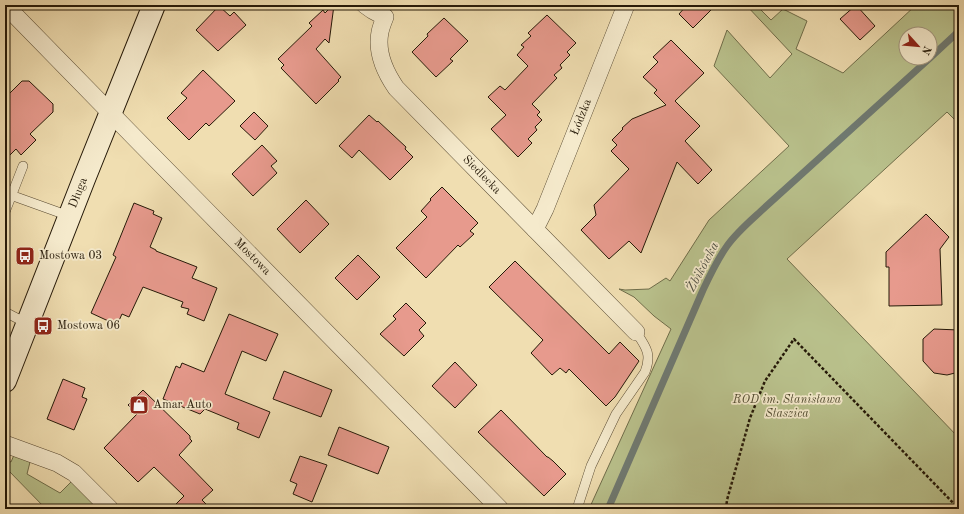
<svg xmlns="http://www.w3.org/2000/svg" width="964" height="514" viewBox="0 0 964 514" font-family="'Old Standard TT',serif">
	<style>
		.green { fill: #b9c18c; stroke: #6f6d4a; fill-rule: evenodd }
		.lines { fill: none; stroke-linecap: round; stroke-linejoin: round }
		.stream { stroke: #6f7971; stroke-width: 7 }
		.building { fill: #e79a8d; stroke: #251908 }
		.lane-casing { stroke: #584a32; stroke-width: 10 }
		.street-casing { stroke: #584a32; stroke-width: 18 }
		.secondary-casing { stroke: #251908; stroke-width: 24 }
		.path { stroke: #251908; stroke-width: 2.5; stroke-dasharray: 3 2; stroke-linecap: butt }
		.lane { stroke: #f5eacc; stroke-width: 9 }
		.street { stroke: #f5eacc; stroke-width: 17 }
		.secondary { stroke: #f5eacc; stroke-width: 22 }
		.labels { text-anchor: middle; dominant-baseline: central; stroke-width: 3.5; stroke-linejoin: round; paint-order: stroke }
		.street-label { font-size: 12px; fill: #251908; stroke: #f5eacc }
		.poi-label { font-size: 12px; fill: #251908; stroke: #f5eacc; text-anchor: start }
		.park-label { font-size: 12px; font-style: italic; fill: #514b30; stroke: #f5eacc }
		.water-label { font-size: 13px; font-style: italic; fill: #505145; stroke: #f5eacc }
	</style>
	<rect width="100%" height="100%" fill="#f0deb1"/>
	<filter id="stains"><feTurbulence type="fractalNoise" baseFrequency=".005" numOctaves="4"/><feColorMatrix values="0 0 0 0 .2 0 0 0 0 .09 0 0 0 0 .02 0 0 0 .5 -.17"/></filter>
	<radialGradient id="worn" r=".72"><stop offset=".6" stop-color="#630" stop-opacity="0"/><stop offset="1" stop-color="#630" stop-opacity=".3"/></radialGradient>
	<path class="green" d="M746 5H756L771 20 783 9 807 21 796 49 843 73 916 5H959V124L947 112 787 259 959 438V509H589L671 329 654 316 634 297 619 289 625 290 649 289 666 278 670 281 709 220 789 146 714 66 727 30 770 78 792 54ZM906 34H930V58H906Z
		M14 455 30 462 27 474 60 493 71 482 99 509H46L8 470 5 475V460L11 462Z"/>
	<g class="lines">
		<path class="stream" d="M930 58 959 31
			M608 509 703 290C710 275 717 260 727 246 736 233 749 222 761 211L930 58"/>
	</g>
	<path class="building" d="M333 5H334L329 43 325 39 316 49 341 77 338 80 339 81 316 104 281 68 284 65 278 59 312 26 309 23 323 10 325 13Z
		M687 5H716L693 28 679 14Z
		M856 5 875 26 860 40 840 19Z
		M219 6 230 16 234 12 246 25 218 51 196 30Z
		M547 15 576 43 567 52 570 55 560 65 562 68 554 75 557 78 532 104 540 112 537 115 542 120 535 127 537 130 528 139 532 143 518 157 491 129 506 115 488 97 500 86 505 90 528 66 517 55 524 47 521 45 531 36 528 33Z
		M444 18 468 41 450 59 453 61 436 77 412 52 428 36 427 34Z
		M671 40 704 73 675 101 700 126 685 141 712 170 698 184 677 162 641 253 629 241 609 259 581 230 596 215 594 205 629 169 611 151 617 145 612 140 623 129 622 128 632 119 666 105 654 93 657 90 643 77 658 62 653 57Z
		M203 70 235 101 209 126 206 123 189 140 167 118 187 98 181 93Z
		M22 81H29L53 104V112L30 134 36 140 21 155 16 149 5 160V98Z
		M254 112 268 126 255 140 240 126Z
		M369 115 377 122 378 121 406 147 405 149 413 157 390 180 359 150 352 158 339 146Z
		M262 145 277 161 271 166 277 173 253 196 232 174Z
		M442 187 478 223 470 231 474 234 460 247 458 245 426 278 396 248 427 217 421 211 431 200 430 199Z
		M306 200 329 224 300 253 277 229Z
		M134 203 154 211 153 214 162 218 150 247 156 250V251L197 267 192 278 217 288 204 321 187 314 189 309 181 307 183 302 143 287 129 317 122 314 117 325 91 313 116 257 113 255Z
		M926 214 949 237 940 249 942 305 889 306V267H886V252Z
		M358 255 380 277 357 300 335 278Z
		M515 261 609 354 620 342 639 361 615 397 606 406 569 369 566 373 560 368 552 375 531 353 543 340 489 287Z
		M406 303 426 323 419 330 424 336 404 356 380 334 396 319 393 316Z
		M229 314 278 334 266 361 242 351 225 394 270 412 259 438 237 429 239 423 205 409 200 414 163 399 176 366 180 368 182 363 204 372Z
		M934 329 959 330V372L947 375 934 373 923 361V339Z
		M455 362 477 385 455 408 432 386Z
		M284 371 332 390 321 417 273 399Z
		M63 379 85 388 82 397 87 399 74 430 47 419Z
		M143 390 190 436V439L192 441 179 455 213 490 202 500 211 509H171L184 496 154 467 138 482 104 448 137 414 128 405Z
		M501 410 547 457H548L553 461 566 474 544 496 478 432Z
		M339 427 389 447 378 474 328 455Z
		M300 456 327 465 312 502 293 494 297 484 290 481Z"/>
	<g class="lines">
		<defs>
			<path id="lane" d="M5 193 69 216
				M5 212 23 166
				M5 312 28 324
				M577 509 591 466 616 414 645 372C652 354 646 347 636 332"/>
			<g id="street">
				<path id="s1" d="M5 5 135 138 500 509"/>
				<path id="s2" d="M365 5 372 10 385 17C383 22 381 27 380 32 376 52 385 72 396 88L636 332"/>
				<path id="s3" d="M535 229 545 209 626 5"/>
				<path d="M5 444 57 463 74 473 110 509"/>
			</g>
			<g id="secondary">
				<path id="s4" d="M5 381 84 179 154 5"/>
			</g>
		</defs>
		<use href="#lane" class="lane-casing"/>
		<use href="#street" class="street-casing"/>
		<use href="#secondary" class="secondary-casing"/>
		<path class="path" d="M726 509 727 500 750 418 765 381 794 339 959 509"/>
		<use href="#lane" class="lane"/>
		<use href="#street" class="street"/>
		<use href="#secondary" class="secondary"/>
	</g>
	<defs>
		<symbol id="bus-square" viewBox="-11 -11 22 22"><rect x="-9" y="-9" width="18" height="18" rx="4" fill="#8f2418" stroke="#f5eacc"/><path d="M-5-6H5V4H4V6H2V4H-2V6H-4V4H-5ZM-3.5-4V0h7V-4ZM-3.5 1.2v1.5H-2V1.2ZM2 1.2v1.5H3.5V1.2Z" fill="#fff"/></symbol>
		<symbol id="shop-square" viewBox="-11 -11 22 22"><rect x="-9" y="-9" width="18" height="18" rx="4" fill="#8f2418" stroke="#f5eacc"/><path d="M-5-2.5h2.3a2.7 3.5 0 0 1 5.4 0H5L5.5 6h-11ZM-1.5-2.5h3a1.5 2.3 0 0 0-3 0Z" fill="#fff"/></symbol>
	</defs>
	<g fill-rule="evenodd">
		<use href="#bus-square" x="14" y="245" width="22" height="22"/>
		<use href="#bus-square" x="32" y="315" width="22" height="22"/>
		<use href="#shop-square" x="128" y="394" width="22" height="22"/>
	</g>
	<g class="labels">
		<g class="street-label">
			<text stroke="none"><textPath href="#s3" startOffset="121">Łódzka</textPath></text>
			<text stroke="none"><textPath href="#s2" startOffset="221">Siedlecka</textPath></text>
			<text stroke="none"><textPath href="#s4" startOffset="202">Długa</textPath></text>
			<text stroke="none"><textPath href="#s1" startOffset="353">Mostowa</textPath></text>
		</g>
		<g class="poi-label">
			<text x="39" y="256">Mostowa 03</text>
			<text x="57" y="326">Mostowa 06</text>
			<text x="153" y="405">Amar Auto</text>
		</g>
		<g class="park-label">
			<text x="787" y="400">ROD im. Stanisława<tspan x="787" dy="14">Staszica</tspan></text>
		</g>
		<g class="water-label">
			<text transform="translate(703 267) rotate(-62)">Żbikówka</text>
		</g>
	</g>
	<rect width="964" height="514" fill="none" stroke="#f0deb1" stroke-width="20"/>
	<rect x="6" y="6" width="952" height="502" fill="none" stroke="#251908" stroke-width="2"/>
	<rect x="10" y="10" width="944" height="494" fill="none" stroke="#251908"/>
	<g transform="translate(918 46) rotate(117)"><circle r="19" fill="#f5eacc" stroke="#a2967e"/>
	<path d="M0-3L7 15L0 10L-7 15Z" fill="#8f2418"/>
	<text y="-6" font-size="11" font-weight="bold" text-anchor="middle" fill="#251908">N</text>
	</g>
	<rect width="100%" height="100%" filter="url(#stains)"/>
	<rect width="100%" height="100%" fill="url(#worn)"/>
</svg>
